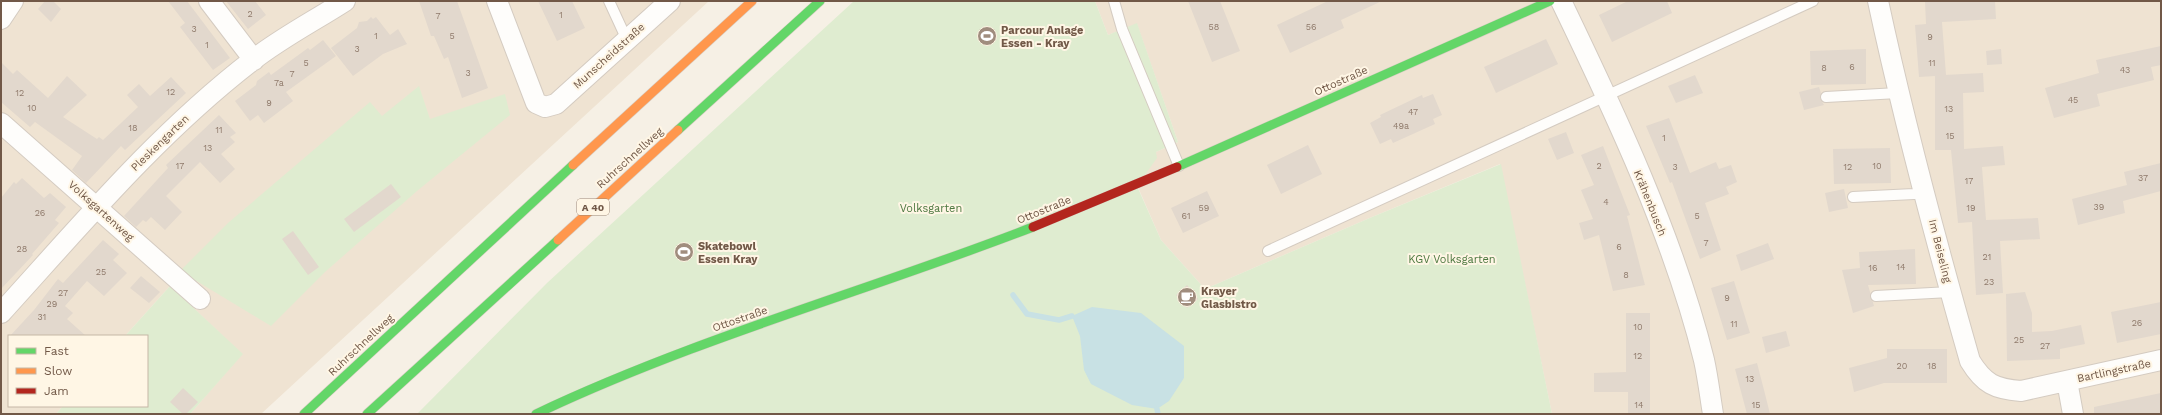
<svg xmlns="http://www.w3.org/2000/svg" width="2162" height="415" viewBox="0 0 2162 415" font-family="'Work Sans',sans-serif">
	<style>
		.residential { fill: #efe3d2 }
		.green { fill: #dfecd0 }
		.water { fill: #c8e1e4 }
		.lines { fill: none; stroke-linecap: round; stroke-linejoin: round }
		.stream { stroke: #c8e1e4; stroke-width: 5.5 }
		.building { fill: #e2d8cd }
		.lane-casing { stroke: #d4cbc1; stroke-width: 12 }
		.street-casing { stroke: #d4cbc1; stroke-width: 22 }
		.fast-casing { stroke: #d6ccc2; stroke-width: 10 }
		.slow-casing { stroke: #d6ccc2; stroke-width: 10 }
		.jam-casing { stroke: #d6ccc2; stroke-width: 10 }
		.lane { stroke: #fefdfb; stroke-width: 10 }
		.street { stroke: #fefdfb; stroke-width: 20 }
		.fast { stroke: #63d668; stroke-width: 9 }
		.slow { stroke: #ff974d; stroke-width: 9 }
		.jam { stroke: #b3261e; stroke-width: 9 }
		.labels { text-anchor: middle; dominant-baseline: central; stroke-width: 4; stroke-linejoin: round; paint-order: stroke }
		.number-label { font-size: 9px; fill: #8f7a6b }
		.shield { fill: #fff6e5; stroke: #9c8776; stroke-width: 1 }
		.shield-label { font-size: 10px; font-weight: bold; fill: #715847 }
		.poi-label { font-size: 11px; font-weight: bold; fill: #715847; stroke: #fff6e5; text-anchor: start }
		.street-label { font-size: 11px; fill: #715847; stroke: #fff6e5 }
		.park-label { font-size: 11px; fill: #4d7840; stroke: #fff6e5 }
	</style>
	<rect width="100%" height="100%" fill="#f6f0e5"/>
	<path class="residential" d="M1 1H709L261 414H190L242 354 170 286 125 336H9V406H63L56 414H1Z
		M1095 1H2161V414H1552L1500 164 1372 217 1205 289 1161 240 1137 185 1156 152 1178 142 1137 24 1108 35Z"/>
	<path class="green" d="M854 1H1095L1108 35 1137 23 1178 142 1156 152 1157 158 1137 186 1161 240 1205 289 1372 217 1501 164 1552 414H417L547 283Z
		M419 86 430 119 505 94 510 115 417 191 325 272 271 326 180 271 228 223 370 102 382 116Z
		M170 286 243 354 190 414H56L63 406H147V336H125Z"/>
	<path class="water" d="M1092 307 1141 313 1184 346V378L1169 401 1157 409 1132 405 1091 384 1084 370 1080 336 1072 316Z"/>
	<g class="lines">
		<path class="stream" d="M1013 295 1027 314 1059 320 1072 316
			M1157 409 1158 414"/>
	</g>
	<path class="building" d="M45 1H53L61 9 51 22 38 9Z
		M168 1H187L230 58 213 70 180 27 185 23Z
		M226 1H255L266 15 248 29Z
		M419 1H457L488 88 462 98 448 57 444 59 434 36H431Z
		M538 1H572L585 28 557 41Z
		M1188 1H1220L1240 51 1212 62Z
		M1328 1H1382L1341 20 1344 28 1290 53 1277 25Z
		M1628 1H1667L1672 13 1612 42 1599 15Z
		M1925 1H1995L1996 19 1942 22 1946 75H1944L1983 73 1984 92 1963 93 1964 149 2003 146 2005 165 1982 167 1986 220 2038 218 2040 239 2000 241 2003 293 1976 295 1972 222 1958 223 1951 150H1935V76L1919 77 1915 25 1926 24Z
		M371 17 373 19 376 17 390 35 398 29 407 44 383 54 353 76 331 48 357 28 359 22 367 21Z
		M1546 39 1558 64 1496 93 1484 67Z
		M323 40 336 56 286 92 293 101 264 123 258 115 250 121 235 101 256 85 257 81 269 72 271 75 308 48 310 50Z
		M2161 46V65L2151 67 2154 80 2097 94 2100 106 2054 118 2045 88 2099 73 2096 60Z
		M1866 49V84L1811 85 1810 51Z
		M2001 49 2002 64 1987 65 1986 51Z
		M1 62 13 74 17 70 48 98 67 76 87 95 63 117 97 139 99 137 103 140 138 107 127 95 139 84 150 96 171 77 186 93 125 150 121 146 86 183 72 170 82 156 35 122 30 127 1 102Z
		M1695 75 1703 93 1676 103 1668 86Z
		M1819 87 1821 93 1820 98 1824 105 1804 110 1799 92Z
		M1433 94 1442 115 1433 119 1435 124 1393 143 1391 139 1380 144 1370 123 1381 117 1380 115 1422 95 1423 98Z
		M219 115 236 133 230 137 235 142 221 154 235 169 220 183 200 162 166 196 182 212 165 230 151 217 146 222 143 220 136 227 124 216 168 168 166 165Z
		M1669 118 1690 173 1716 162 1719 169 1731 165 1737 182 1726 187 1729 194 1705 203 1721 250 1700 259 1672 182 1670 183 1646 126Z
		M1566 132 1574 153 1557 160 1548 139Z
		M1308 145 1322 174 1281 194 1267 165Z
		M1603 146 1630 215 1627 216 1645 285 1613 291 1599 235 1584 240 1579 223 1593 219 1581 190 1594 185 1581 155Z
		M1890 148 1891 183 1834 184 1833 149Z
		M2161 163V191L2123 201 2125 213 2078 225 2072 199 2127 185 2124 172Z
		M22 178 44 198 50 193 66 207 55 220 59 223 32 254 33 255 1 289V198L14 182 16 184Z
		M391 184 401 197 354 232 344 219Z
		M1844 189 1848 208 1829 212 1825 193Z
		M1207 191 1219 216 1183 233 1171 208Z
		M293 231 319 267 308 275 282 239Z
		M103 240 119 254 113 260 127 273 104 296 87 281 65 306 73 313 67 319 86 336H10L34 310 58 279 63 283Z
		M1768 243 1774 259 1741 271 1736 255Z
		M1915 249 1916 284 1868 285 1874 306 1853 313 1842 270 1860 268 1859 252Z
		M141 276 160 292 149 303 130 288Z
		M1734 281 1750 333 1727 340 1711 288Z
		M1187 285 1198 299 1187 308 1176 295Z
		M2025 292 2032 313V332L2052 331 2081 325 2085 344 2060 349V359L2007 361 2006 294Z
		M2161 302V334L2117 343 2111 312Z
		M1626 313H1650V414H1628V392H1594V373L1626 372Z
		M1786 331 1790 346 1766 353 1762 337Z
		M1887 349H1947V383H1884L1854 392 1849 368 1887 358Z
		M1757 363 1764 390 1770 414H1747L1735 369Z
		M183 388 198 402 186 414H183L170 402Z
		M2161 393V414H2094V407Z"/>
	<g class="lines">
		<defs>
			<path id="lane" d="M609 1 627 40
				M1114 1 1122 29 1179 166
				M1826 97 1898 93
				M1853 197 1914 194 1925 192
				M1268 251 1813 1
				M1876 296 1950 292"/>
			<path id="street" d="M209 1 254 60
				M497 1 536 103 545 107 556 104 670 1
				M1561 1C1616 115 1674 238 1704 360 1708 378 1710 396 1713 414
				M1878 1C1904 122 1936 242 1970 361 1984 384 1995 389 2021 391L2161 360
				M1 19 13 1
				M1 123 200 299
				M1 313C81 225 158 133 253 60 281 38 314 21 345 1
				M2067 381 2073 414"/>
			<path id="fast" d="M678 130 820 1
				M1177 167 1550 1
				M304 414 573 165
				M367 414 558 240
				M536 414C696 338 868 291 1033 227"/>
			<path id="slow" d="M573 165 752 1
				M558 240 678 130"/>
			<path id="jam" d="M1033 227 1177 167"/>
		</defs>
		<use href="#lane" class="lane-casing"/>
		<use href="#street" class="street-casing"/>
		<use href="#fast" class="fast-casing"/>
		<use href="#slow" class="slow-casing"/>
		<use href="#jam" class="jam-casing"/>
		<use href="#lane" class="lane"/>
		<use href="#street" class="street"/>
		<use href="#fast" class="fast"/>
		<use href="#slow" class="slow"/>
		<use href="#jam" class="jam"/>
	</g>
	<defs>
		<symbol id="stadium-disc" viewBox="-11 -11 22 22"><circle r="9.5" fill="#a08d7e" stroke="#fff6e5"/><path d="M0-5a6.5 5 0 1 0 0 10a6.5 5 0 1 0 0-10ZM-3.5-1.8h7v3.6h-7Z" fill="#fff"/></symbol>
		<symbol id="cafe-disc" viewBox="-11 -11 22 22"><circle r="9.5" fill="#a08d7e" stroke="#fff6e5"/><path d="M-5.5-4.5H6V0H3Q3 3.5 0 3.5H-2.5Q-5.5 3.5-5.5 0ZM3-3.2v2h1.7v-2ZM-6 4.5H4V6H-6Z" fill="#fff"/></symbol>
	</defs>
	<g fill-rule="evenodd">
		<use href="#stadium-disc" x="976" y="25" width="22" height="22"/>
		<use href="#stadium-disc" x="673" y="241" width="22" height="22"/>
		<use href="#cafe-disc" x="1176" y="286" width="22" height="22"/>
	</g>
	<g class="labels">
		<g class="number-label">
			<text x="250" y="14">2</text>
			<text x="561" y="15">1</text>
			<text x="438" y="16">7</text>
			<text x="1214" y="27">58</text>
			<text x="1311" y="27">56</text>
			<text x="194" y="29">3</text>
			<text x="376" y="36">1</text>
			<text x="452" y="36">5</text>
			<text x="1930" y="37">9</text>
			<text x="207" y="45">1</text>
			<text x="357" y="49">3</text>
			<text x="306" y="63">5</text>
			<text x="1932" y="63">11</text>
			<text x="1852" y="67">6</text>
			<text x="1824" y="68">8</text>
			<text x="2125" y="70">43</text>
			<text x="468" y="73">3</text>
			<text x="292" y="74">7</text>
			<text x="279" y="83">7a</text>
			<text x="171" y="92">12</text>
			<text x="20" y="93">12</text>
			<text x="2073" y="100">45</text>
			<text x="269" y="103">9</text>
			<text x="32" y="108">10</text>
			<text x="1949" y="109">13</text>
			<text x="1413" y="112">47</text>
			<text x="1401" y="126">49a</text>
			<text x="133" y="128">18</text>
			<text x="219" y="130">11</text>
			<text x="1950" y="136">15</text>
			<text x="1664" y="138">1</text>
			<text x="208" y="148">13</text>
			<text x="180" y="166">17</text>
			<text x="1599" y="166">2</text>
			<text x="1877" y="166">10</text>
			<text x="1675" y="167">3</text>
			<text x="1848" y="167">12</text>
			<text x="2143" y="178">37</text>
			<text x="1969" y="181">17</text>
			<text x="1606" y="202">4</text>
			<text x="2099" y="207">39</text>
			<text x="1204" y="208">59</text>
			<text x="1971" y="208">19</text>
			<text x="40" y="213">26</text>
			<text x="1186" y="216">61</text>
			<text x="1697" y="216">5</text>
			<text x="1706" y="243">7</text>
			<text x="1619" y="247">6</text>
			<text x="22" y="249">28</text>
			<text x="1987" y="257">21</text>
			<text x="1901" y="267">14</text>
			<text x="1873" y="268">16</text>
			<text x="101" y="272">25</text>
			<text x="1626" y="275">8</text>
			<text x="1989" y="282">23</text>
			<text x="63" y="293">27</text>
			<text x="1727" y="298">9</text>
			<text x="52" y="304">29</text>
			<text x="42" y="317">31</text>
			<text x="2137" y="323">26</text>
			<text x="1734" y="324">11</text>
			<text x="1638" y="327">10</text>
			<text x="2019" y="340">25</text>
			<text x="2045" y="346">27</text>
			<text x="1638" y="356">12</text>
			<text x="1902" y="366">20</text>
			<text x="1932" y="366">18</text>
			<text x="1750" y="379">13</text>
			<text x="1639" y="405">14</text>
			<text x="1756" y="405">15</text>
		</g>
		<rect class="shield" x="577" y="199" width="32" height="16" rx="3"/>
		<g class="shield-label">
			<text x="593" y="207">A 40</text>
		</g>
		<g class="poi-label">
			<text x="1001" y="30">Parcour Anlage<tspan x="1001" dy="13">Essen - Kray</tspan></text>
			<text x="698" y="246">Skatebowl<tspan x="698" dy="13">Essen Kray</tspan></text>
			<text x="1201" y="291">Krayer<tspan x="1201" dy="13">Glasbistro</tspan></text>
		</g>
		<g class="street-label">
			<text transform="translate(609 56) rotate(-42)">Munscheidstraße</text>
			<text transform="translate(1341 81) rotate(-24)">Ottostraße</text>
			<text transform="translate(160 143) rotate(-44)">Pleskengarten</text>
			<text transform="translate(630 158) rotate(-42)">Ruhrschnellweg</text>
			<text transform="translate(1650 203) rotate(68)">Krähenbusch</text>
			<text transform="translate(1044 210) rotate(-22)">Ottostraße</text>
			<text transform="translate(101 211) rotate(42)">Volksgartenweg</text>
			<text transform="translate(1940 251) rotate(76)">Im Beiseling</text>
			<text transform="translate(740 319) rotate(-19)">Ottostraße</text>
			<text transform="translate(361 345) rotate(-43)">Ruhrschnellweg</text>
			<text transform="translate(2114 371) rotate(-12)">Bartlingstraße</text>
		</g>
		<g class="park-label">
			<text x="931" y="208">Volksgarten</text>
			<text x="1452" y="259">KGV Volksgarten</text>
		</g>
	</g>
	<rect width="2162" height="415" fill="none" stroke="#715847" stroke-width="4"/>
	<rect x="8" y="335" width="140" height="72" fill="#fff6e5" stroke="#c6b7a6"/>
	<rect x="16" y="348" width="20" height="6" fill="#63d668" stroke="#c6b7a6"/>
	<text x="44" y="355" font-size="12" fill="#715847">Fast</text>
	<rect x="16" y="368" width="20" height="6" fill="#ff974d" stroke="#c6b7a6"/>
	<text x="44" y="375" font-size="12" fill="#715847">Slow</text>
	<rect x="16" y="388" width="20" height="6" fill="#b3261e" stroke="#c6b7a6"/>
	<text x="44" y="395" font-size="12" fill="#715847">Jam</text>
</svg>
